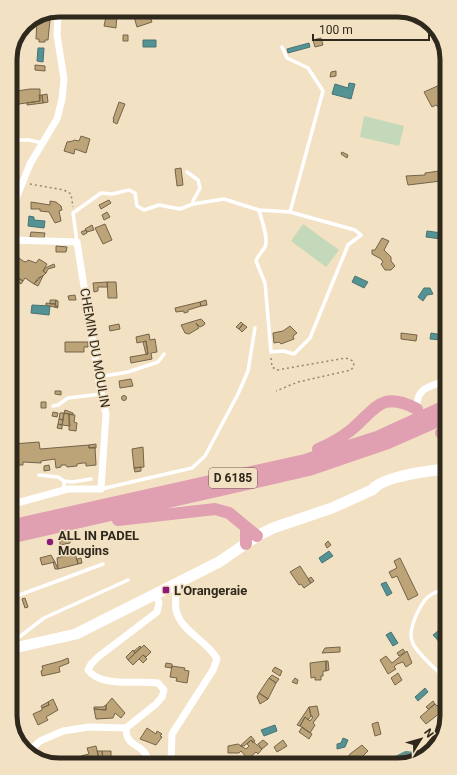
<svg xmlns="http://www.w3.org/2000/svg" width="457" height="775" viewBox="0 0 457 775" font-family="Roboto,sans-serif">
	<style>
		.green { fill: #c3d9ba }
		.water { fill: #539396; stroke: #487372 }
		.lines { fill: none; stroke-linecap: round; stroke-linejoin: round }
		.canal { stroke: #539396; stroke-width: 8 }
		.building { fill: #bda378; stroke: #74644a }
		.path { stroke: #948872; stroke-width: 1.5; stroke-dasharray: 2 3; stroke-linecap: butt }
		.service { stroke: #fff; stroke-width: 3.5 }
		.minor { stroke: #fff; stroke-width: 7 }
		.tertiary { stroke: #fff; stroke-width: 9 }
		.secondary { stroke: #fff; stroke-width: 11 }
		.trunk { stroke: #e0a0b2; stroke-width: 12 }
		.poi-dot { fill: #8d197a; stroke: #f3e1c3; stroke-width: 1.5 }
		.labels { text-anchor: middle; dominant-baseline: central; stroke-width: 3; stroke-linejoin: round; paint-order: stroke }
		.shield { fill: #f3e1c3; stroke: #6a604f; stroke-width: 1 }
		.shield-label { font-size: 12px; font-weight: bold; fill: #2f291d }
		.street-label { font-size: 13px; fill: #2f291d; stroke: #f3e1c3 }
		.poi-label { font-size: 13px; font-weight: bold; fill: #2f291d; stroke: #f3e1c3; text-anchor: start }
		.rim { fill: none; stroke: #2f291d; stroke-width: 5 }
	</style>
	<rect width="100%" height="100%" fill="#f3e1c3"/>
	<path class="green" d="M364 116 404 126 399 146 360 137Z
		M303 224 339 250 326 267 291 241Z"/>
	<path class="water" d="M143 40H156V47H143Z
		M309 43 310 47 288 53 287 49Z
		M38 48H44L43 62 37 61Z
		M349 83 355 84 351 99 332 94 335 84 348 88Z
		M29 216 34 217V220L45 221 44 228 28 226Z
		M427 231 442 233 441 239 426 237Z
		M355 276 368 282 364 288 352 282Z
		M424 288H430L433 294 427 295 423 301 418 297Z
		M32 305 50 306 49 315 31 313Z
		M431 333 443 335 444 338 442 340 430 339Z
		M329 551 333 556 322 563 319 558Z
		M386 582 392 593 387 596 381 584Z
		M438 631 446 640V645L444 647 433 635Z
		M391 632 398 643 393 646 386 635Z
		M425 688 428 692 418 701 415 697Z
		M275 725 277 731 264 736 261 730Z
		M343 738 348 740 345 747 337 749V744L341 743Z"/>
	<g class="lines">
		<path class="canal" d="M396 760 406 755 422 757"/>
	</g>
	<path class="building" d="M106 10H117V14L105 12Z
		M135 10H145L146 13H149L152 22 137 27 134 17 137 16Z
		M353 10H362L360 14Z
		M371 10H381L374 14Z
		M107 12 117 14 116 28 104 26Z
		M42 17 47 18V20H50L48 40H45V42H39V39H36L37 20H40Z
		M123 35H128V41H123Z
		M321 38 323 45 315 47 313 40Z
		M35 65 45 66V71L35 70Z
		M336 71V76L330 77 331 72Z
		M442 84 443 111 436 105 432 107 424 92Z
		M30 89H40V101L19 104 17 91Z
		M47 94 48 102 43 103 42 95Z
		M39 95H42L43 103 27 105V103L40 101Z
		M119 102 125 104 117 124 113 122 114 119H113Z
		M81 136 90 139 86 153 75 149 74 154 64 151 67 142 73 141 74 140 79 141Z
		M342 152 348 155 347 158 341 154Z
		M181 168 183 185 177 186 175 169Z
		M439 171 441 181 408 185 406 176 425 175V173Z
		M109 200 111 203 101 209 99 205Z
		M50 201 56 202 61 206 62 210 59 211 61 221 55 223 49 212 40 211V209H31V202L50 205Z
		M107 212 110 217 104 220 102 215Z
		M105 224 112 240 103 244 95 228Z
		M92 225 94 230 87 232 85 229Z
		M86 230 87 233 83 235 81 232Z
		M31 232 45 233 44 238 30 237Z
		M382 238 389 241 384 250 391 257V261L395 266 391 270H385L381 264 383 262 381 259 372 254V250H375Z
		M56 246 67 247 66 252H56Z
		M19 258 23 261 26 262 28 260 36 263 39 259 47 264 43 271 46 273 43 276 38 278 34 284 25 278 23 281 17 277 18 275 15 273 18 267 15 265Z
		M54 264 55 267 48 269 46 273 43 271 45 268Z
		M42 276H43L38 286 34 284Z
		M16 277 23 281 21 284 14 279Z
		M107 282 108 287H98V291L94 292 93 283Z
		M107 282H116L117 298H108Z
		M75 295 76 300H69L68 296Z
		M50 300H56L55 304H50Z
		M56 300 58 301V307H55Z
		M206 300 207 305 201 306 200 302Z
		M200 302 201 306 188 310V312L184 313V311L176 312 175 308Z
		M46 303 55 304 58 308 46 305Z
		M201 319 205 323 204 325 200 327 196 323 199 328 189 334 185 333 181 325Z
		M241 322 243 324 239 329 236 327Z
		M119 324 120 329 110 331 109 326Z
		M243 324 247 327 242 332 239 329Z
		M290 326 297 333 293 336 294 339 281 344 279 342 274 343 273 333 283 331Z
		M401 333 417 335 416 341 401 339Z
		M149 334 150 340 155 339 157 352 151 353 152 359 131 363 130 357 148 354 146 341 137 343 136 337Z
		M146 341 148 354H146L143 342Z
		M65 342H88V347H84V352H65Z
		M131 379 133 386 120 388 119 381Z
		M55 391H61V395L55 394Z
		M121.5 398a2.5 2.5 0 1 1 5 0a2.5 2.5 0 1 1-5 0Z
		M41 402H46V408H41Z
		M65 410 73 413V415L64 413Z
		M53 412 58 413 57 417 52 416Z
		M60 413H64L63 420 59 419Z
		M64 413 69 414 70 426 62 425Z
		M69 414 75 415 74 422 77 423 76 431 69 430Z
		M59 419 63 420 62 425 58 424Z
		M58 424 62 425V429L57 428Z
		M39 442 40 449 89 445V448L95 447 96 465 86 466V463H83L77 464V466L67 467 66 465H61V467L56 468 55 459 41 461V463L23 462V465H13V444Z
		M96 444V448H89V445Z
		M143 447 144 467 134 468 132 449Z
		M49 465 50 470 44 471V466Z
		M141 467V471L135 472 134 468Z
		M71 537 70 543 60 545V538Z
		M328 541 331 545 327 548 325 544Z
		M75 553 78 564 58 569 57 558Z
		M51 555 55 562 42 565 40 558Z
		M81 558 82 563 78 564 77 559Z
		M400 558 418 595 408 600 397 576 392 578 389 572 397 568 394 561Z
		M53 562H55L58 569H55Z
		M300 566 311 583 304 588 301 584 299 585 290 572Z
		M311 577 314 581 311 583 308 579Z
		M25 598 28 607 25 608 22 599Z
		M144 645 151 652 146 657 143 655 133 665 128 660Z
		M140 646 141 647 135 653 134 651Z
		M340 647V652L322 653 325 648Z
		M403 649 405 652 399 656 397 653Z
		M133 650 135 653 128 660 126 657Z
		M407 651 412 663 406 667 403 662 397 664 394 667 396 669 388 674 380 660 386 656 392 663Z
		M143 655 147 659 143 663 139 659Z
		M68 658 69 663 59 667 60 672 42 676 41 671 43 670 42 666 61 661Z
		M326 661V671H323V676H321V680H315V677L311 678 310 663Z
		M326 661H328L329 670 326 671Z
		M166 663 172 664V668L165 667Z
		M172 666 185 668 184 670 189 671 187 683 176 681 177 678 170 677Z
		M275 667 282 671 280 676 272 671Z
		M398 673 402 680 395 685 391 678Z
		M272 675 279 679 276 683 269 678Z
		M269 678 276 683 268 699 259 693Z
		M295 678 298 680 297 684 292 682Z
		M259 693 268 699 260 704 257 697Z
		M447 697V710L445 709 426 724 420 717 435 704 437 706Z
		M112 698 125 713 121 718 115 713 113 718 96 719 94 709 106 710V705Z
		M53 699 58 710 46 717 48 720 38 725 33 714 42 710V708L49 705 48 702Z
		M433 701 435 704 428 709 426 707Z
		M48 702 49 705 42 708 41 706Z
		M106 705V710L94 709V707H103Z
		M317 706 319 715 313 723 315 725 310 733 300 726 305 717 310 721 313 717 311 716 309 707Z
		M309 707 311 716 308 720 305 717 300 726 297 725Z
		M378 722 381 734 375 736 372 724Z
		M302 727 312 734 309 739 299 732Z
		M147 728 156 734 157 731 162 734 160 736 162 737 156 745 140 739Z
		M19 730 23 734 17 740 15 737V731L17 732Z
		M251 736 255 741 253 743 251 740 244 746H240Z
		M251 740 262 749 258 754 256 752 248 759 241 751 239 753H228V746L238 744 246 749 249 746 247 744Z
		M263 740 268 744 262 749 258 744Z
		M283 740 287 746 277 752 274 747Z
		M362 745 368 751 361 758 367 761H343L347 760 350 754Z
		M96 746 100 762 84 765 81 756 89 754 87 748Z
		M97 751H102L103 760H99Z
		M102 751H111V760H103Z"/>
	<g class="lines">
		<path class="path" d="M30 184 64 190 71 194 73 207
			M271 358 272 367 277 370 346 358 353 361 354 366 351 370 298 382 276 391
			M394 760C404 751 412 751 425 755"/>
		<path class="service" d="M11 140H29L42 143
			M187 172 198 180 200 188 193 201V204L224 199 259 210 290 212
			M259 210C261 219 269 238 265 247 262 252 258 255 256 261L265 283 271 352 283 351 294 354 310 338 348 245 361 235 355 230 290 212 323 91 308 68 287 58 282 47
			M77 242 73 213 101 193 112 194 129 190 135 193 137 206 144 210 159 205 180 209 193 204
			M98 377 128 372 158 362 164 354
			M53 406 58 405 68 398 101 394
			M39 475 58 477 64 481V490
			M64 481 72 482 91 479
			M101 489 192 468 205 456 238 394 248 371 255 328
			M446 588C439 591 429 594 425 600 418 609 408 630 412 641 415 652 438 671 447 680
			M14 597 103 564
			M14 641 44 618 128 580"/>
		<path class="minor" d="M11 211 30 164 57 119 62 99 64 79 57 35 58 10
			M11 240 77 242 100 388 106 414 101 489H68L13 504
			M417 409C416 388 428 387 445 381
			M126 728C126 748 142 743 147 757L145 764
			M28 752 40 741 63 731 89 727 126 728 156 704 162 697 164 690 158 683C138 680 101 688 88 670L91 664 98 657 157 612 159 603 156 595
			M171 763 172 734 213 670 217 659C207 640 181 632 176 610 175 602 176 593 176 585"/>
		<path class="tertiary" d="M10 66 15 46"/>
		<path class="secondary" d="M14 648 76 634 219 562 257 536 273 528 332 508 372 490C383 476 427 471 445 469"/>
		<path class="trunk" d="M441 433 445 437
			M318 449C331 444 341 438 351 430 376 409 381 390 417 409
			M118 520 215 509 229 513 257 536
			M13 525 305 460 377 437 445 406
			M246 528V544
			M14 537 309 470 388 443 445 418"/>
	</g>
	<g class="poi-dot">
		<circle cx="50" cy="542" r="4"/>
		<rect x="162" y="586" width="8" height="8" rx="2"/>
	</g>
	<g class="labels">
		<rect class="shield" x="209" y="468" width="48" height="20" rx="3"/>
		<g class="shield-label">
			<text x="233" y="478">D 6185</text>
		</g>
		<g class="street-label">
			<text transform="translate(95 348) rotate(80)">CHEMIN DU MOULIN</text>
		</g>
		<g class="poi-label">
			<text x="58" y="535">ALL IN PADEL<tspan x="58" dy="15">Mougins</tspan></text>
			<text x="174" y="590">L'Orangeraie</text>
		</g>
	</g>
	<path d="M0 0H457V775H0ZM59 17H398A42 42 0 0 1 440 59V716A42 42 0 0 1 398 758H59A42 42 0 0 1 17 716V59A42 42 0 0 1 59 17Z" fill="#f3e1c3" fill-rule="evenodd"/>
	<path class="rim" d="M59 17H398A42 42 0 0 1 440 59V716A42 42 0 0 1 398 758H59A42 42 0 0 1 17 716V59A42 42 0 0 1 59 17Z"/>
	<g transform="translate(421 739) rotate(53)" stroke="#f3e1c3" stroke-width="3" paint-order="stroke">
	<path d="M0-3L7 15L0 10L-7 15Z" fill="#2f291d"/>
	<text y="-6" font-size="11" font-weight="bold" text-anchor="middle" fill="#2f291d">N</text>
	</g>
	<path d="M313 34v6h116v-6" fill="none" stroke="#2f291d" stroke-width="2"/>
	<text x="319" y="34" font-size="12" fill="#2f291d" stroke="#f3e1c3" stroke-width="3" paint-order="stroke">100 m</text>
</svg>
